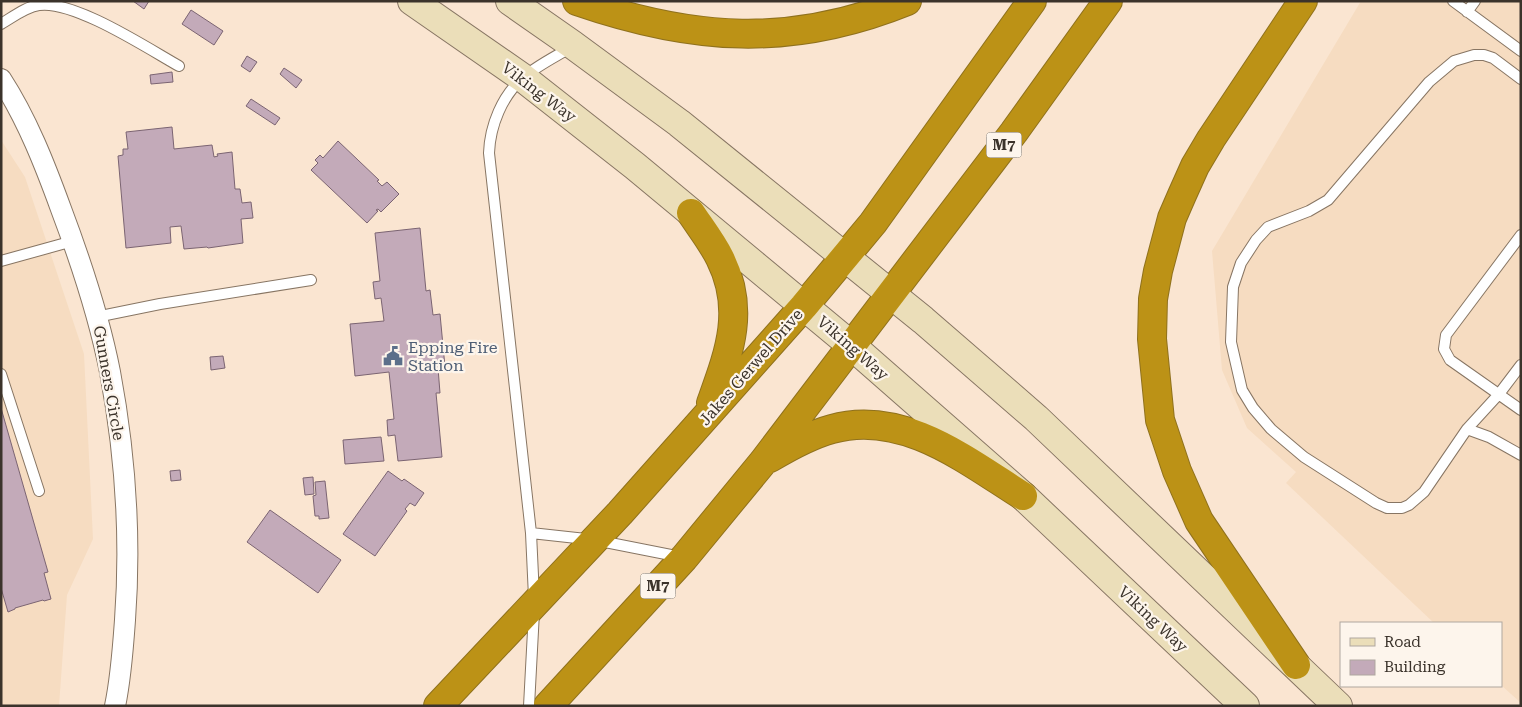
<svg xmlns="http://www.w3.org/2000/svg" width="1522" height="707" viewBox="0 0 1522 707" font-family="'Roboto Serif',serif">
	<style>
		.built { fill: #f6dcc1 }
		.building { fill: #c3aab9; stroke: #7b6472 }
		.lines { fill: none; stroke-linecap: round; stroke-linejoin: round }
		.lane-casing { stroke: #877563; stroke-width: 12 }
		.street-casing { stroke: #877563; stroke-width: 22 }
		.secondary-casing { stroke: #877563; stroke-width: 30 }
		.highway-casing { stroke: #8f711d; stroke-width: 30 }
		.lane { stroke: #fff; stroke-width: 10 }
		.street { stroke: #fff; stroke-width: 20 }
		.secondary { stroke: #ebdeb9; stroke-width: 28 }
		.highway { stroke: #bc9216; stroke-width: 28 }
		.labels { text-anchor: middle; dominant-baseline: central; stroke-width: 4.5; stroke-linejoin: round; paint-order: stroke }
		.shield { fill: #fdf5ec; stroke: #756d65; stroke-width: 1 }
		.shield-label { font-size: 15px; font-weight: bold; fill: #3b332b }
		.street-label { font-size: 16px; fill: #3b332b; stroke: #fdf5ec }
		.service-label { font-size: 16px; fill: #4e5e75; stroke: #fdf5ec; text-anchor: start }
	</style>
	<rect width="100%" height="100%" fill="#fae5d1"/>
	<path class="built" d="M1361 1H1521V703L1501 685V623H1434L1286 483 1296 472 1247 428 1222 370 1212 251Z
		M1 140 25 177 84 354 93 539 67 595 59 706H1Z"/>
	<path class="building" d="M133 1H149L144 9Z
		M191 10 223 31 214 45 182 24Z
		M247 56 257 62 250 72 241 66Z
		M284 68 302 80 296 88 280 74Z
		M172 72 173 82 151 84 150 75Z
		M251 99 280 118 275 125 246 106Z
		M172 127 174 149 212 145 214 157 218 156 217 154 232 152 235 189H240L242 203 251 202 253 218 241 219 243 243 208 248 207 247 184 249 181 226 170 227 171 243 126 248 118 156 123 155V149H128L126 132Z
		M338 141 379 180 377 181 382 186 387 182 399 194 381 212 378 209 376 210 378 211 367 223 311 170 318 163 315 160 320 155 323 158Z
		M420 228 426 291 430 290 433 315 440 314 445 367 438 368 440 393H436L442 457 398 461 395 435 388 436 387 420 394 419 389 372 355 376 350 324 384 321 381 298 375 299 373 282 380 281 375 233Z
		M223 356 225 368 211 370 210 357Z
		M1 408 48 572 44 573 51 599 44 601 43 600 15 608V609L8 612 1 588Z
		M381 437 384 461 345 464 343 440Z
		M180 470 181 480 171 481 170 471Z
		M388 471 402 481 404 479 424 493 415 506 410 503 405 509 407 511 375 556 343 534Z
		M313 477 314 494 305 495 303 478Z
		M325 481 329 518 319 519V516H315L313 496 316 495 315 482Z
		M270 510 341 560 318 593 247 542Z"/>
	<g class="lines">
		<defs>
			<path id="lane" d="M1453 1 1521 51
				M1467 12 1475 1
				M1 24C13 17 25 7 39 5 74 0 147 48 179 66
				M1521 79 1493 58 1484 55H1474L1454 61 1429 82 1328 200 1309 211 1268 227 1256 240 1241 263 1233 287 1231 342 1242 390 1253 408 1271 429 1304 457 1376 503 1387 508H1402L1409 505 1424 492 1467 429 1499 394 1521 365
				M1521 235 1446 335 1444 349 1450 360 1521 410
				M1 261 73 241
				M96 317 160 304 311 280
				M1 374 39 491
				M1467 429 1489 437 1521 455
				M531 533 595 540 681 557
				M534 597 531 533 489 153C490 126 502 95 524 77 538 65 557 56 573 46
				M529 706 534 612"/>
			<path id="street" d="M1 79C27 119 45 165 61 209 81 262 99 316 110 372 125 452 131 538 125 620 123 648 121 678 115 706"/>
			<path id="secondary" d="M412 1 523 78 635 166 852 346 1023 496 1245 706
				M510 1 573 45 679 123 923 320 1036 418 1338 706"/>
			<path id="highway" d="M577 1C693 41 791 48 907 1
				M691 213C701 228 712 242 720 258 746 310 729 353 711 403
				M770 458C790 446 810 435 832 429 903 409 967 461 1023 496
				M1296 665 1199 521 1177 471 1160 420 1152 339 1153 299 1158 271 1172 218 1182 195 1195 166 1211 139 1303 1
				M438 706 620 513 804 306 873 223 1032 1
				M548 706 684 558 763 462 1014 132 1108 1"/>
		</defs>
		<use href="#lane" class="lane-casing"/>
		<use href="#street" class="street-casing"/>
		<use href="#secondary" class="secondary-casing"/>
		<use href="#highway" class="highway-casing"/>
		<use href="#lane" class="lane"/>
		<use href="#street" class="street"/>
		<use href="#secondary" class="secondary"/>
		<use href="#highway" class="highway"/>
	</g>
	<defs>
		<symbol id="civic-bare" viewBox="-9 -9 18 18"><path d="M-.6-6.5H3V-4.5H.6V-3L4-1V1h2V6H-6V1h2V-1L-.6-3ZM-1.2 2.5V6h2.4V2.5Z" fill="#5c6f8a" stroke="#fdf5ec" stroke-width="2.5" paint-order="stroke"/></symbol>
	</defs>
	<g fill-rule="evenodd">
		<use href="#civic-bare" x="379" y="342" width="28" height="28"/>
	</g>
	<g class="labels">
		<g class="shield">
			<rect x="986.5" y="132.5" width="35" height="25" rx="4"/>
			<rect x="640.5" y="573.5" width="35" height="25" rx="4"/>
		</g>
		<g class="shield-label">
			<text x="1004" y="145">M7</text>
			<text x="658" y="586">M7</text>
		</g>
		<g class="street-label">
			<text transform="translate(539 92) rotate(37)">Viking Way</text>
			<text transform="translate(853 348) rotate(41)">Viking Way</text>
			<text transform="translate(751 367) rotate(-49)">Jakes Gerwel Drive</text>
			<text transform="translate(109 383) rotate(80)">Gunners Circle</text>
			<text transform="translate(1153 619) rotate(43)">Viking Way</text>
		</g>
		<g class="service-label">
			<text x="408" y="347">Epping Fire<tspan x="408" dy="18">Station</tspan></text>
		</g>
	</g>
	<rect width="1522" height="707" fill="none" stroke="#3b332b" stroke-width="5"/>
	<rect x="1340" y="622" width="162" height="65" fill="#fdf5ec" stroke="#afa79f"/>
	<rect x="1350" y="638" width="25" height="8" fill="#ebdeb9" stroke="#afa79f"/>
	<text x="1384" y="647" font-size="15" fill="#3b332b">Road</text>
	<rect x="1350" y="660" width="25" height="15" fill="#c3aab9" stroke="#afa79f"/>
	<text x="1384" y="672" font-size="15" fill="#3b332b">Building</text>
</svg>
